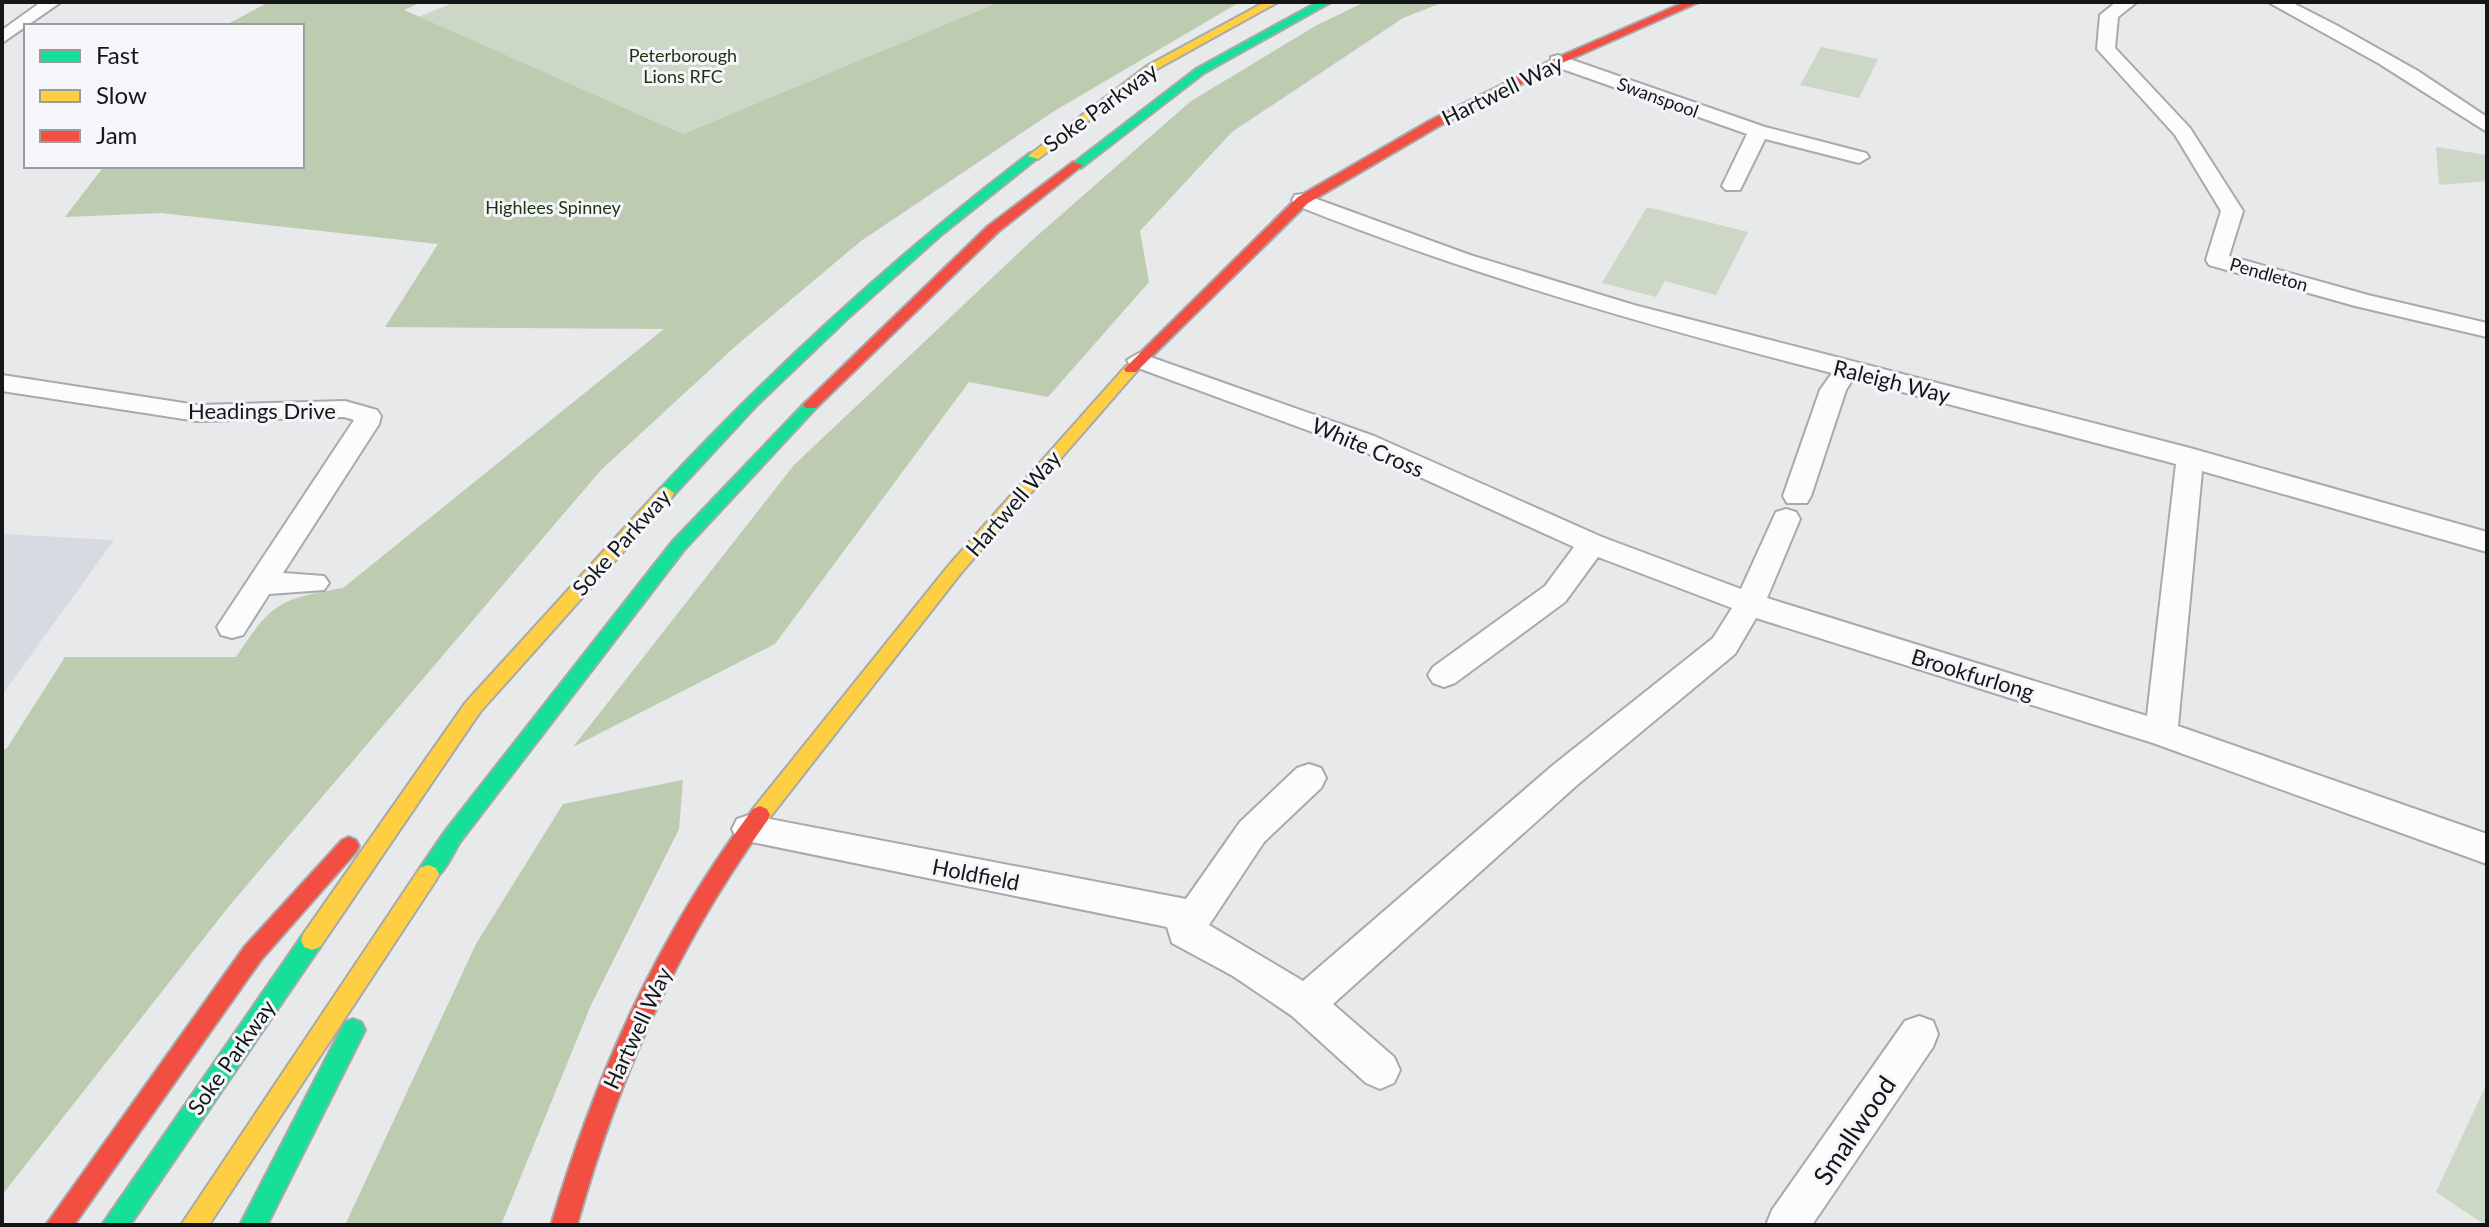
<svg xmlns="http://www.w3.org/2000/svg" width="2489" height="1227" viewBox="0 0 2489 1227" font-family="Lato,sans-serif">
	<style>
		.built { fill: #d8dae1 }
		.green { fill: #ccd7c5 }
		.forest { fill: #bdccb1 }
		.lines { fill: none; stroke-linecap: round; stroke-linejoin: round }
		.street-casing { stroke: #a8a9aa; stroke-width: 4 }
		.fast-casing { stroke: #a8a9aa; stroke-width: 4 }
		.slow-casing { stroke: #a8a9aa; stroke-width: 4 }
		.jam-casing { stroke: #a8a9aa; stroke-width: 4 }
		.street { fill: #fcfcfc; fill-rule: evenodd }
		.fast { fill: #16e098; fill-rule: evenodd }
		.slow { fill: #ffcf43; fill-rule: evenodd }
		.jam { fill: #f24e42; fill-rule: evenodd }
		.labels { text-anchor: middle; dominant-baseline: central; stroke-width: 6; stroke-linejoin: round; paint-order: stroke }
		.far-park-label { font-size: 18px; fill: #1f310c; stroke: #f4f6fa }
		.far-street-label { font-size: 18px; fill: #151617; stroke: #f4f6fa }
		.street-label { font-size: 22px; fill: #151617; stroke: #f4f6fa }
		.near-street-label { font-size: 26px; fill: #151617; stroke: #f4f6fa }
	</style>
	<rect width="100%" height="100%" fill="#e8e9eb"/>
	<path class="built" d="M2 534 114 540 2 695Z"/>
	<path class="green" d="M455 2H999L683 134 418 17Z
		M1821 47 1878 59 1859 98 1800 85Z
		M2436 147 2487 155V181L2439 185Z
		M1647 207 1748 232 1716 295 1665 281 1656 297 1602 283Z
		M2487 1083V1225H2485L2436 1192Z"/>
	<path class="forest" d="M269 2H422L404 10 683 134 999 2H1240L1056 110 861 241 738 344 601 470 230 905 2 1195V751L7 748 65 657H236C272 603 278 599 343 588L664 329 385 327 438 244 161 213 65 217 104 166H302V26H224Z
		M1365 2H1444L1403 18 1232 132 1140 231 1149 282 1048 397 969 382 775 644 573 747 794 465 1030 242 1191 101 1317 25Z
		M683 780 679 829 591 1005 501 1225H345L476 944 563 804Z"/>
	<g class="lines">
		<defs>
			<path id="street" d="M41 2H61L2 43V30Z
				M2116 2H2137L2118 17 2115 48 2190 128 2243 211 2229 256 2368 295 2487 323V337L2355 306 2209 265 2206 260 2221 211 2175 135 2097 49 2100 15Z
				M2268 2H2291L2338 26 2418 71 2487 117V132L2378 63Z
				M1558 55 1765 127 1866 153 1869 157 1859 163 1765 139 1740 190H1726L1722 186 1747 134 1551 65V57Z
				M1303 194 1470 255 1634 305 2190 448 2487 532V552L2202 471 2178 726 2487 834V864L2153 743 1756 618 1735 654 1576 786 1333 1004 1394 1057 1400 1070 1394 1083 1380 1089 1366 1083 1292 1016 1233 976 1172 943 1167 927 737 839 732 829 737 819 749 815 1186 899 1240 822 1297 768 1309 764 1321 768 1326 778 1321 788 1264 842 1209 925 1303 981 1552 766 1713 638 1732 608 1598 557 1565 602 1455 683 1444 687 1433 683 1428 675 1433 667 1545 586 1574 547 1356 448 1130 365 1127 360 1139 353 1374 436 1602 537 1741 589 1776 512 1786 509 1796 512 1800 519 1767 598 2147 716 2176 464 1853 379 1846 390 1811 496 1807 503H1787L1783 496 1820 390 1832 373C1650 326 1470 275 1295 205L1292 200 1295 195Z
				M2 375 197 405 345 401 377 410 381 416 379 424 283 573 324 576 329 583 324 590 269 594 243 635 232 638 221 635 217 627 354 420 344 417 197 421 2 391Z
				M1919 1016 1933 1021 1938 1034 1933 1047 1812 1225H1766L1772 1210 1905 1021Z"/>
			<path id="fast" d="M1318 2H1331L1204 73 1081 168 1071 165 1196 69Z
				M1030 153 1040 156 940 236 847 319 757 405 672 497H660L658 493 660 489C774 367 896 255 1030 153Z
				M811 400 816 402 819 405 816 408 684 550 460 842C451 856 440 887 420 880L417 874 420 868 446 830 672 542 806 402Z
				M312 930 320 933 323 940 320 947 130 1225H102L304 933Z
				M353 1019 361 1022 365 1030 267 1225H240L345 1022Z"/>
			<path id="slow" d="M1265 2H1278L1155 70 1038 159 1028 156 1147 66Z
				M1131 364 1138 369 1136 372 961 573 767 821 760 824 753 821 750 815 753 809 949 565 1126 366Z
				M666 487 674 493 672 497 480 712 320 947 312 950 304 947 301 940 304 933 466 702 660 489Z
				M428 865 436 868 439 874 436 880 209 1225H181L420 868Z"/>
			<path id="jam" d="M1685 2H1699L1562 63 1439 126 1308 203 1136 372H1126L1124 369 1298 197 1431 120 1554 59Z
				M1073 162 1083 165 998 232 816 408H806L803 405 806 402 988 226Z
				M760 806 767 809 770 815 767 821C676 947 619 1076 577 1225H551C596 1074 658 935 753 809Z
				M349 837 356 840 359 846 356 852 261 960 74 1225H46L245 946 342 840Z"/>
		</defs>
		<use href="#street" class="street-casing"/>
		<use href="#fast" class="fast-casing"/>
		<use href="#slow" class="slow-casing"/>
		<use href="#jam" class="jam-casing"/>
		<use href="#street" class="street"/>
		<use href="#fast" class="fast"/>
		<use href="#slow" class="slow"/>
		<use href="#jam" class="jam"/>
	</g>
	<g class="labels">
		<g class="far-park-label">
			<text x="683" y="55">Peterborough<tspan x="683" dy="21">Lions RFC</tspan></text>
			<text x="553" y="207">Highlees Spinney</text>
		</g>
		<g class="far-street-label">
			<text transform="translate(1658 97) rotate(20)">Swanspool</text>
			<text transform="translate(2269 274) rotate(16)">Pendleton</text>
		</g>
		<g class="street-label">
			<text transform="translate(1502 90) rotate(-26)">Hartwell Way</text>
			<text transform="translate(1100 107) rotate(-36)">Soke Parkway</text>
			<text transform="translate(1892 381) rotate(14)">Raleigh Way</text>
			<text x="262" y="410">Headings Drive</text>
			<text transform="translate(1368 447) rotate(23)">White Cross</text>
			<text transform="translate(1013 503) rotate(-49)">Hartwell Way</text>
			<text transform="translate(621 542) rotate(-48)">Soke Parkway</text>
			<text transform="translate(1973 674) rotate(17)">Brookfurlong</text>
			<text transform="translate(976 874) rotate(11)">Holdfield</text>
			<text transform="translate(637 1028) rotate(-65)">Hartwell Way</text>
			<text transform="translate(231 1057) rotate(-55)">Soke Parkway</text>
		</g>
		<g class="near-street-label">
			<text transform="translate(1854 1130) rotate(-56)">Smallwood</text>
		</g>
	</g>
	<rect width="2489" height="1227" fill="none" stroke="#151617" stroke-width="8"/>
	<rect x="24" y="24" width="280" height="144" fill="#f4f6fa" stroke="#9b9c9f" stroke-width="2"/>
	<rect x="40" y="50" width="40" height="12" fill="#16e098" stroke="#9b9c9f" stroke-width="2"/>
	<text x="96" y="64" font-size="24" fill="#151617">Fast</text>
	<rect x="40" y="90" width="40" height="12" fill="#ffcf43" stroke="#9b9c9f" stroke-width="2"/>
	<text x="96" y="104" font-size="24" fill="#151617">Slow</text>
	<rect x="40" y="130" width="40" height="12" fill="#f24e42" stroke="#9b9c9f" stroke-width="2"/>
	<text x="96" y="144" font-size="24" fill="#151617">Jam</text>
</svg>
